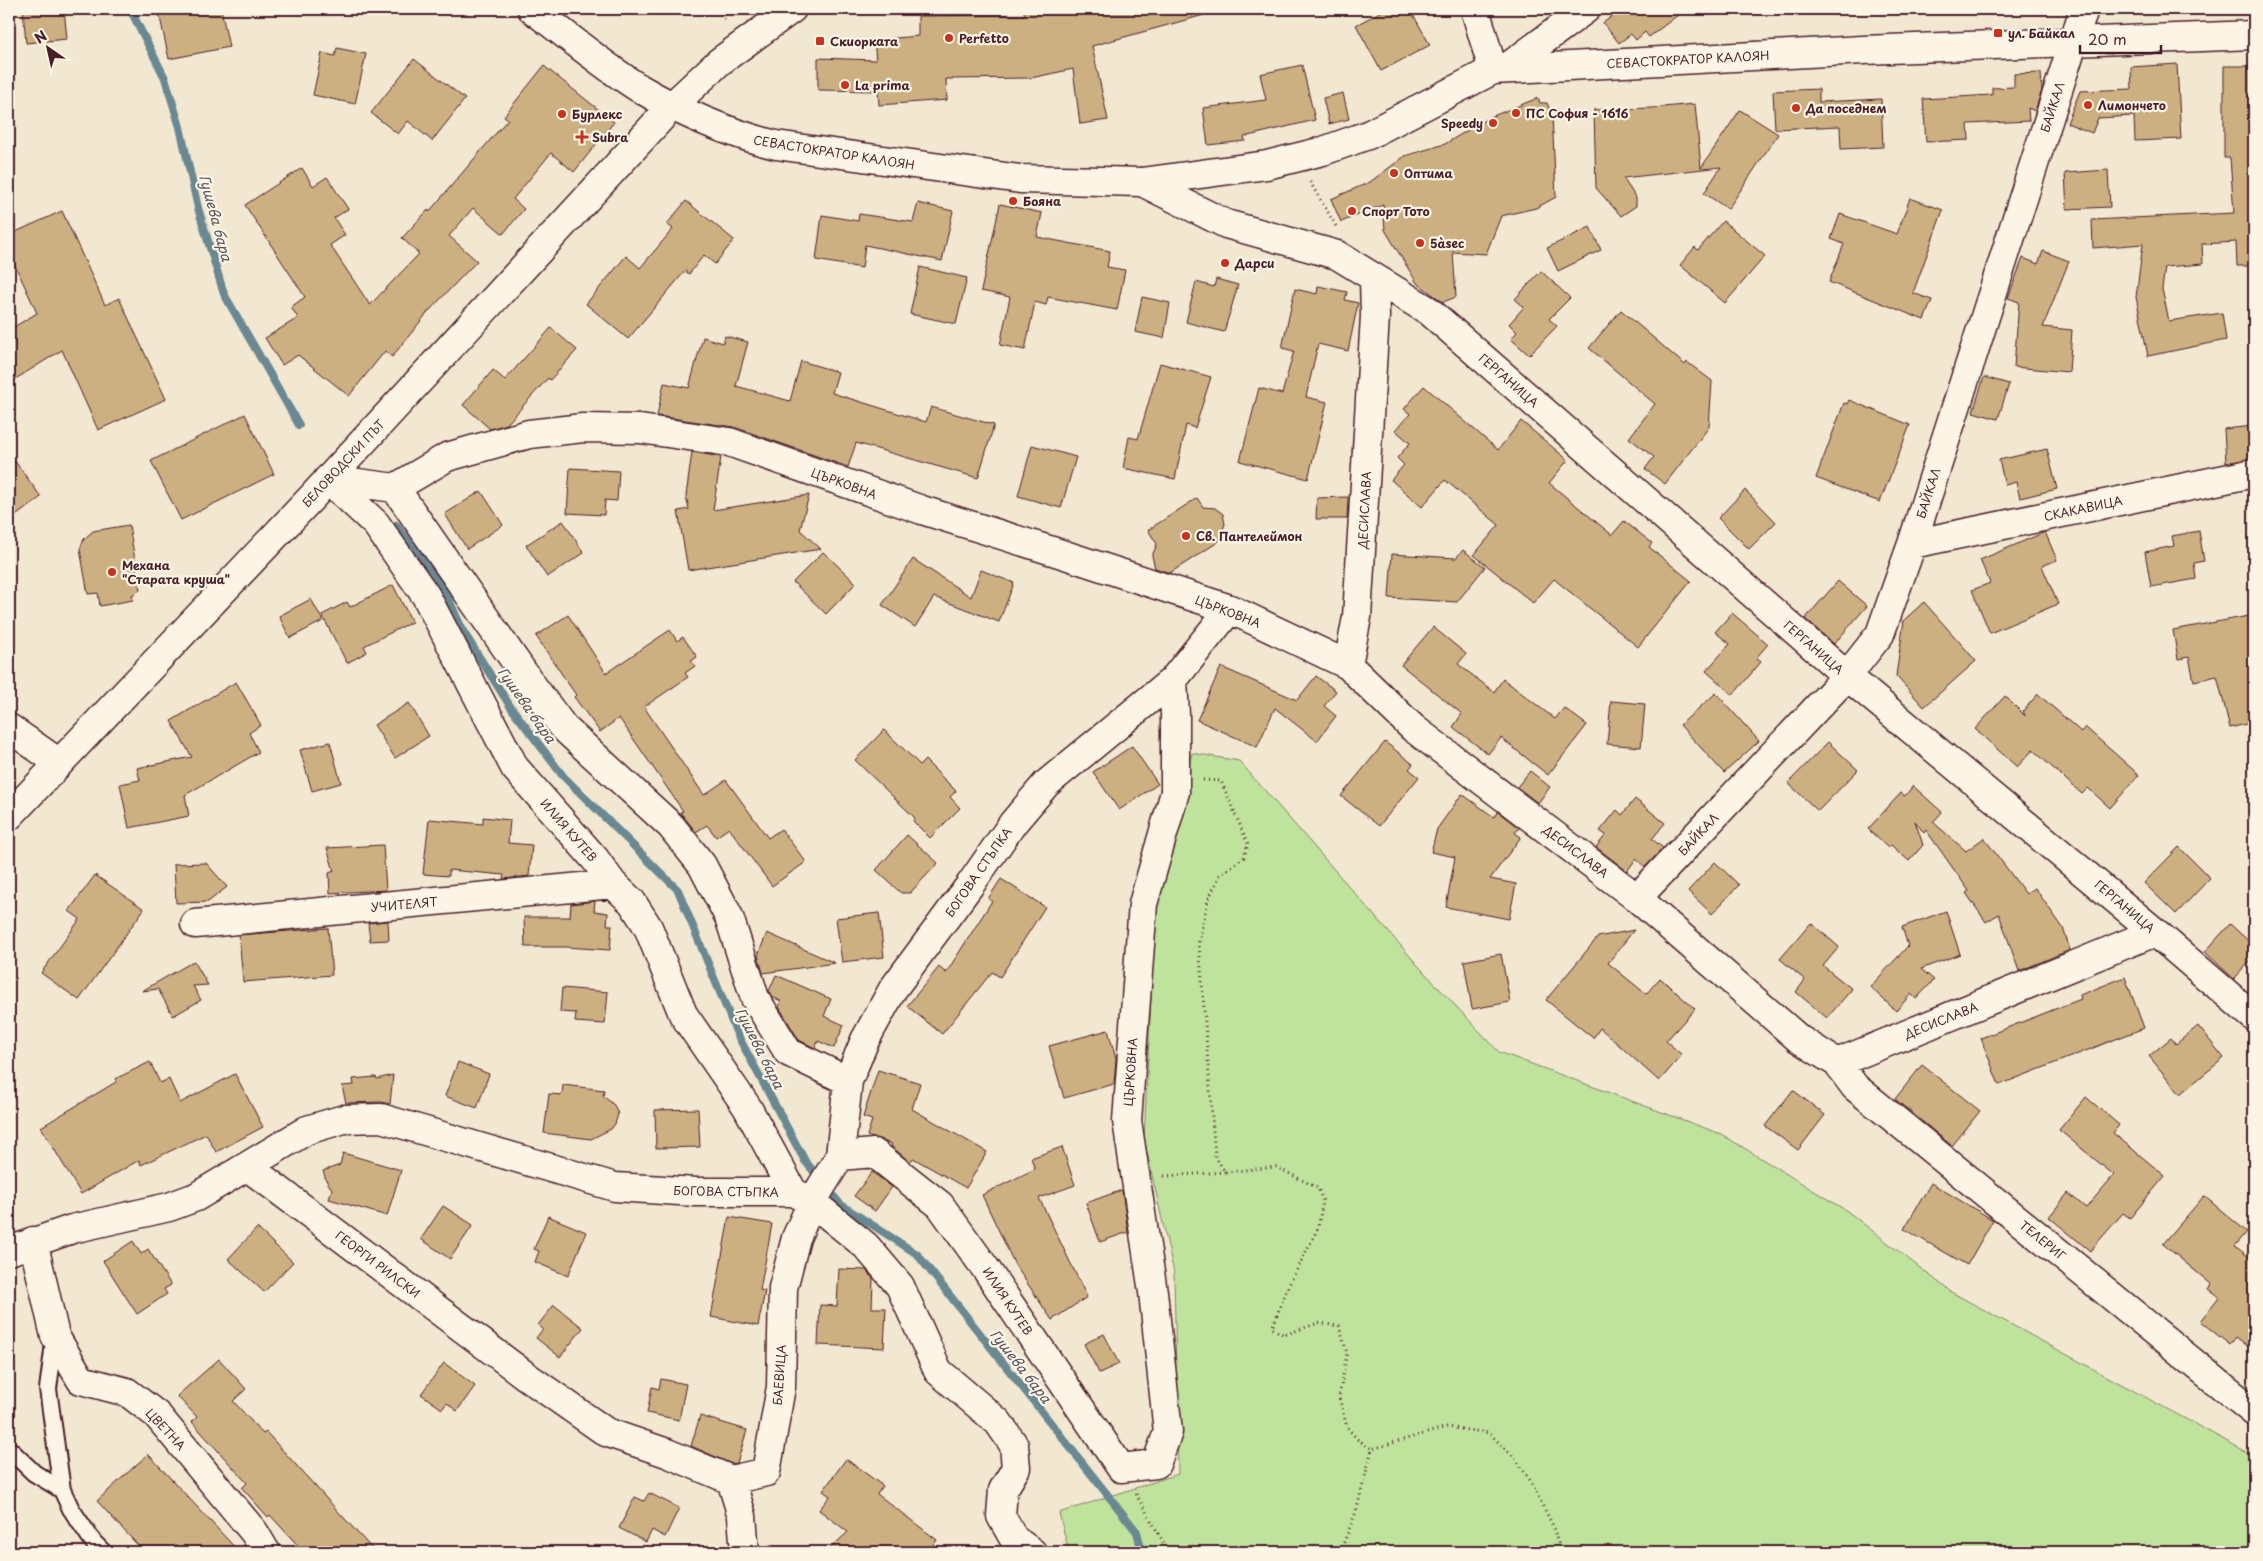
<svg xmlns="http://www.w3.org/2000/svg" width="2263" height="1561" viewBox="0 0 2263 1561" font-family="'Playpen Sans',sans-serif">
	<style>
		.green { fill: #bfe39d; stroke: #848164 }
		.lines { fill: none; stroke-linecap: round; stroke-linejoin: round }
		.stream { stroke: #698892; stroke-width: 8 }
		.building { fill: #ccb081; stroke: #4a1f2b }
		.lane-casing { stroke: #4a1f2b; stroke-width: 20 }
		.street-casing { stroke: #4a1f2b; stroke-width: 31 }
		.secondary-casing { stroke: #4a1f2b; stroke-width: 31 }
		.path { stroke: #4a1f2b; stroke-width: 3; stroke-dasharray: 1 4; stroke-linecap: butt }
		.lane { stroke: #fcf5e5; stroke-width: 16 }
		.street { stroke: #fcf5e5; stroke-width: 28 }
		.secondary { stroke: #fcf5e5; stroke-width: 28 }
		.poi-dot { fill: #c8321e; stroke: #fcf5e5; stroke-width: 2 }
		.labels { text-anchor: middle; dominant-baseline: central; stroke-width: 4.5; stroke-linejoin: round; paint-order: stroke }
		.poi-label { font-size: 12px; font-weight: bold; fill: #4a1f2b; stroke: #fcf5e5; text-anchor: start }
		.street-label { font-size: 12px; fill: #4a1f2b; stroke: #fcf5e5 }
		.water-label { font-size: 14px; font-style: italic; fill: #5a545f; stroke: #fcf5e5 }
	</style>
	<rect width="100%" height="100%" fill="#f2e7d1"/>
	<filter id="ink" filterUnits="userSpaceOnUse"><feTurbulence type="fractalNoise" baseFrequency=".02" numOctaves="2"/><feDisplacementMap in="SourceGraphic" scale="10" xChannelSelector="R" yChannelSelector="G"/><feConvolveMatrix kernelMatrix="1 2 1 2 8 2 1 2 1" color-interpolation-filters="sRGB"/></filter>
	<g filter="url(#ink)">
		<path class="green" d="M1192 753 1239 761 1422 970 1499 1052 1721 1134 1847 1211 1951 1292 2254 1456V1552H1069L1059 1513 1178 1474 1174 1273 1144 1139 1156 896Z"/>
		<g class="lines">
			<path class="stream" d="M130 9 165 78 180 127 198 208 224 294 299 425
				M396 525 444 589 463 631 510 706 563 776 678 890 737 1034 805 1161 820 1179
				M827 1188 840 1204 917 1254 1137 1532 1142 1552"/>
		</g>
		<path class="building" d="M23 9H64L67 39 26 43Z
			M183 9H221L229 47 169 59 159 13Z
			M1023 9H1204V15L1092 46 1108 120 1080 124 1073 69 1031 78 946 79 947 100 879 105 878 91 818 90V58L876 60 874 40 918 36V16L1025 15Z
			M1386 9H1410L1430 45 1381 71 1356 25Z
			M1622 9H1686L1649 37 1645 32 1636 40 1631 34 1619 43 1603 23Z
			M337 48 366 54 355 104 313 95 322 53 335 56Z
			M414 59 465 99 432 141 408 121 398 134 371 113Z
			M2177 64 2181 139 2135 141 2134 116 2098 118 2092 133 2067 123 2080 91 2132 89 2131 67Z
			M1302 65 1315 120 1244 137 1245 141 1208 145 1203 108 1266 100 1260 74Z
			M544 66 614 122 574 172 551 153 513 199 524 209 503 234 473 208 449 236 477 261 428 312 392 357 385 351 349 396 298 355 282 365 265 338 298 318 291 307 305 297 245 205 302 168 313 186 327 177 348 209 334 218 345 235 330 245 370 305 419 254 402 238 428 210 429 212 508 119 504 116Z
			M2224 66H2254V266H2237L2236 242 2202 244 2203 264 2165 267 2162 289 2169 321 2222 313 2226 340 2148 356 2136 297 2143 244 2093 248 2092 220 2234 213 2230 158H2224Z
			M2041 73 2042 90 2035 111 2028 108 2029 121 1968 124 1969 140 1926 142 1923 99 1992 95V88L2014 87V74Z
			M1819 89V102L1881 99 1883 147 1841 149 1840 126 1775 129 1773 91Z
			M1343 93 1349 119 1329 124 1323 98Z
			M1538 98 1540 103H1547L1552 115 1556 197 1536 208 1501 216 1486 254 1453 252 1456 297 1443 302 1417 283 1385 230 1383 205 1341 222 1331 199 1370 182 1405 156 1445 144 1488 118Z
			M1695 104 1701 168 1740 110 1778 134 1728 209 1704 193 1721 167 1623 178 1636 198V206L1621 216 1596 188 1594 110 1652 108Z
			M2108 170 2110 207 2067 209 2065 173Z
			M1910 198 1943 210 1913 293 1932 300 1924 320 1829 282 1844 244 1831 239 1840 214 1897 234Z
			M686 201 734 240 715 264 704 255 689 274 685 271 628 339 586 304 626 256 640 268 673 229 667 224Z
			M918 203 953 211 942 261 865 245 862 268 816 260 822 215 858 221 859 214 913 222Z
			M1000 204 1042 213 1037 237 1110 251 1107 267 1125 270 1117 310 1048 297 1046 305 1035 302 1025 350 1000 345 1010 297 981 291Z
			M62 211 105 305 119 298 166 399 98 430 62 350 9 383V330L37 313 9 252V235Z
			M1723 221 1765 256 1725 303 1680 265 1695 247 1698 250Z
			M1590 227 1601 250 1558 271 1547 248Z
			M2043 251 2069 261 2043 327 2072 330 2069 372 2014 367 2019 302 2008 298 2023 258 2038 264Z
			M920 267 967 278 956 324 910 314Z
			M1541 271 1570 298 1549 319 1557 326 1529 355 1511 339 1517 332 1509 324 1524 307 1515 299Z
			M1216 279 1238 285 1224 332 1186 322 1196 282 1214 287Z
			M1318 286 1347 292 1345 300 1358 303 1348 351 1318 344 1306 397 1327 402 1308 479 1240 461 1259 388 1282 394 1294 351 1282 348 1295 289 1317 294Z
			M1142 297 1170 303 1164 338 1135 332Z
			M1621 310 1685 365 1687 362 1712 381 1709 427 1665 484 1645 469 1654 457 1629 438 1655 404 1589 348Z
			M551 328 577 350 550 380 548 378 507 424 490 429 463 405 493 370 505 380Z
			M725 336 748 342 736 386 790 401 801 361 838 372 832 393 926 422 931 407 994 425 978 478 856 443 848 467 734 427 657 416 664 383 689 388 703 337 723 343Z
			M1160 363 1211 377 1195 428 1186 425 1175 479 1123 468 1129 437 1138 439Z
			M1984 377 2009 384 1998 419 1973 412Z
			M1424 386 1498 450 1521 421 1568 460 1549 483 1612 535 1624 521 1652 543 1649 547 1691 581 1638 647 1554 579 1533 603 1474 555 1499 525 1445 480 1422 507 1391 480 1404 465 1397 458 1410 443 1395 430 1410 414 1404 409Z
			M1849 400 1910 425 1880 502 1816 478 1844 403 1847 404Z
			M245 414 274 474 181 520 151 461Z
			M2254 426V458L2226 463 2224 429Z
			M1032 445 1076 457 1061 508 1018 496Z
			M2047 449 2057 489 2020 498 2016 482 2005 485 1999 460Z
			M692 452 721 457 713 510 809 495 800 530 821 549 688 570 678 511 689 509 686 496Z
			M9 453 41 497 9 521Z
			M570 468 619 471 617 501 605 500 604 515 567 513Z
			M1745 490 1776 522 1749 549 1718 518Z
			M481 491 503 525 467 549 445 514Z
			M1348 497 1347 519H1316L1317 498Z
			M1197 498 1203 507 1215 508 1223 514 1225 524 1218 542 1170 573 1155 568 1152 556 1157 544 1148 530Z
			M563 521 584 553 547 577 526 545Z
			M129 525 140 590 132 595 133 600 100 606 98 593 88 594 80 549 84 539 93 531Z
			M2199 531 2204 561 2194 563 2196 579 2151 587 2145 552 2174 546 2172 536Z
			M2045 532 2057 560 2042 566 2058 604 1990 633 1972 590 1990 583 1980 560Z
			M1463 550 1485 567 1457 602 1389 598 1392 554 1456 558Z
			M823 552 856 583 826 614 793 582Z
			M913 559 971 597 981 570 1014 583 999 622 934 597 915 627 882 605Z
			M1838 581 1867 606 1834 644 1805 619Z
			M393 585 412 622 364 646 367 652 347 663 322 615 347 602 350 607Z
			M311 599 323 621 290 638 279 616Z
			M1924 602 1976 661 1924 707 1896 676 1904 620Z
			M1732 613 1768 644 1756 658 1761 662 1733 695 1706 671 1730 644 1715 632Z
			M568 615 606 673 670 630 677 641 683 637 697 657 691 661 695 666 685 673 688 677 644 707 704 795 726 780 768 838 781 829 806 862 772 886 729 828 716 837 707 825 696 832 680 812 683 811 619 718 600 732 574 697 576 695 536 636Z
			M2254 615V722L2230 728 2217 676 2194 681 2189 657 2178 659 2173 630Z
			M1433 627 1466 654 1458 664 1494 692 1503 679 1555 719 1564 708 1587 725 1548 775 1501 738 1488 754 1453 727 1462 714 1401 665Z
			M1221 667 1297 700 1316 676 1336 691 1324 706 1336 716 1317 741 1275 708 1257 747 1197 720Z
			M236 682 261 725 249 733 259 752 185 795 189 816 129 828 120 784 140 780 137 768 192 757 171 721Z
			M1716 693 1759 741 1724 773 1680 725Z
			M2038 694 2081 732 2085 727 2139 775 2110 808 2088 788 2082 794 2033 750 2017 767 1975 729 2005 696 2025 716 2023 711Z
			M1611 701 1645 704 1641 747 1607 744Z
			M409 703 429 736 395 758 374 725Z
			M884 730 920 765 925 760 956 791 950 797 960 808 930 838 913 821 915 818 855 760Z
			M330 742 341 783 312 791 300 750Z
			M1385 742 1413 764 1409 769 1419 777 1379 826 1341 796Z
			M1828 742 1858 770 1818 811 1788 783Z
			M1132 746 1158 784 1119 810 1093 772Z
			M1530 771 1550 787 1538 803 1517 787Z
			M1913 786 1942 812 1933 822 1966 851 1984 838 2026 894 2035 888 2063 928 2070 950 2019 971 1999 914 1986 922 1966 893 1969 891 1926 830 1924 833 1915 821 1923 845 1909 861 1891 845 1888 848 1868 829 1901 793 1905 796Z
			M1462 794 1494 817 1498 812 1519 828 1515 833 1521 837 1490 879 1516 884 1509 919 1446 907 1455 857 1431 852 1437 829Z
			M1635 799 1665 823 1652 839 1663 848 1645 867 1636 859 1627 871 1596 847 1606 835 1600 831 1617 810 1622 815Z
			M483 817 510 820 508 843 532 845 529 876 503 879 504 875 449 870V876L423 874 429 819 483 824Z
			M907 835 938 863 910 893H901L876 870Z
			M383 845 386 890 330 893 329 873 334 871 327 848Z
			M2179 847 2210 878 2176 914 2144 883Z
			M1715 862 1739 885 1712 914 1688 891Z
			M206 863 227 887 208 902 176 903 174 864Z
			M95 875 144 909 79 1000 41 973 80 919 69 911Z
			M1001 879 1045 907 1000 977 992 972 942 1034 907 1006 939 967 946 973 992 901 988 899Z
			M595 901 594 911 608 913 607 925H612L610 950 566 947H525L524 917H570L571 904Z
			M1946 911 1960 954 1921 969 1934 980 1916 999 1911 994 1896 1011 1870 987 1908 946 1902 927Z
			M879 913 884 957 842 962 836 918Z
			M388 921 389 940 370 941 368 923Z
			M1811 923 1839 947 1823 966 1852 989 1827 1018 1796 992 1805 980 1780 959Z
			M2230 924 2254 946V957L2234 979 2205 952Z
			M328 928 332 975 243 982 239 935Z
			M1634 930 1608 963 1646 994 1660 978 1695 1009 1666 1041 1682 1055 1659 1081 1600 1028 1593 1038 1546 1000 1598 937Z
			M767 933 835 963 763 973 758 955Z
			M1501 954 1510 1002 1472 1009 1464 961Z
			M194 961 208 985 193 986 201 1000 173 1016 158 989 142 991Z
			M776 975 831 999 824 1016 844 1025 834 1048 818 1041 815 1048 799 1040 779 1007 781 1001 772 997 769 991Z
			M2125 977 2144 1028 1999 1085 1981 1038 2081 999 2080 995Z
			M562 988 608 992 605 1024 575 1022 576 1013 560 1012Z
			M2198 1026 2224 1058 2180 1094 2149 1056 2171 1038 2176 1044Z
			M1108 1030 1116 1059 1114 1084 1064 1098 1049 1046Z
			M150 1062 160 1083 169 1079 180 1103 235 1074 263 1127 216 1152 206 1134 141 1165 139 1160 81 1194 41 1127 116 1082 115 1079Z
			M458 1062 489 1074 477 1108 445 1096Z
			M1922 1065 1980 1111 1952 1146 1895 1099Z
			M878 1070 920 1083 912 1109 987 1152 966 1188 913 1158 910 1162 891 1146 892 1144 867 1136 872 1120 863 1117Z
			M393 1075 390 1104 381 1102 346 1103 342 1086 354 1085 353 1079 376 1077 377 1079Z
			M563 1085 604 1090 603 1096 614 1105 618 1114 615 1124 611 1129 591 1139 544 1133 549 1094 562 1095Z
			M1793 1090 1825 1115 1798 1150 1765 1126Z
			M2086 1097 2119 1125 2113 1133 2165 1176 2130 1218 2123 1213 2090 1251 2049 1217 2068 1193 2086 1208 2114 1175 2059 1130Z
			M698 1109 700 1147 656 1148 655 1110Z
			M1062 1147 1075 1185 1039 1198 1087 1297 1052 1320 1015 1265 982 1195 1035 1169 1031 1158Z
			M343 1153 401 1170 387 1216 329 1199 332 1189 327 1182 323 1171 340 1165Z
			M872 1172 892 1187 875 1211 854 1196Z
			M1931 1183 1993 1220 1967 1265 1904 1229Z
			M1122 1190 1128 1232 1100 1242 1086 1203Z
			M2204 1196 2247 1232 2235 1246 2254 1261V1351L2236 1337 2230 1345 2200 1321 2219 1297 2208 1289 2211 1284 2163 1244Z
			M443 1206 473 1225 450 1259 421 1239Z
			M548 1216 586 1232 568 1276 535 1262 539 1251 534 1249Z
			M729 1217 772 1224 760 1290 765 1291 758 1326 711 1317Z
			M257 1228 293 1262 264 1292 228 1259Z
			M133 1241 141 1254 148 1249 171 1285 164 1289 167 1294 137 1314 103 1261Z
			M839 1269 866 1270 873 1279 872 1308H886L884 1348 818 1345 820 1305 837 1306Z
			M554 1305 583 1328 560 1357 536 1338 543 1329 538 1325Z
			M1104 1334 1119 1364 1099 1373 1084 1344Z
			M219 1359 246 1389 233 1401 263 1434 266 1432 375 1552H304L270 1515 268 1517 242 1488 247 1483 192 1422 197 1417 177 1396Z
			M444 1363 475 1386 457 1411 447 1403 442 1409 421 1394Z
			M661 1379 686 1384 679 1420 647 1413 652 1387 659 1389Z
			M700 1416 747 1430 737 1463 732 1464 691 1446Z
			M148 1454 239 1552H144L97 1501Z
			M846 1459 883 1486 877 1494 937 1540 928 1552H826L848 1532 819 1510 830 1496 823 1491Z
			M649 1493 679 1508 665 1537 652 1530 646 1542 619 1528 635 1497 644 1501Z"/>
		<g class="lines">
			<defs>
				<path id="lane" d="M55 1336 48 1389 62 1490 71 1509 94 1543 103 1552
					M9 1449 34 1473 62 1490"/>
				<path id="street" d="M1475 9 1493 70
					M1505 69 1586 9
					M1142 182 1226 224 1337 255 1429 311 1847 676 2155 932 2254 1017
					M328 479 395 488 447 457 529 434 583 428 640 429 729 442 922 510 1062 554 1230 609 1348 665 1413 728 1637 898 1799 1039 1837 1063 1855 1087 2254 1412
					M328 479 376 524 426 596 515 768 595 859 613 884 632 902 648 927 683 1014 747 1107 793 1192
					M395 488 534 688 564 728 671 826 702 865 729 917 755 998 788 1052 848 1081
					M1912 544 2254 473
					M1348 665 1357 617 1375 316 1374 279
					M9 728 59 763
					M1637 898 1847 676 1880 634 1912 544 2084 9
					M195 924 613 884
					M1837 1063 2155 932
					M840 1156 874 1153 940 1205 986 1269 1121 1468 1156 1464 1168 1432 1153 1292 1127 1121 1143 904 1175 792V715L1173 680
					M248 1167 526 1376 606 1432 667 1453 731 1480
					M33 1241 55 1336 81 1380 127 1392 157 1415 254 1532 266 1552
					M9 1251 72 1229 169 1207 196 1197 307 1130 344 1119 381 1118 615 1187 696 1192H793L812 1202 866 1246 900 1286 938 1371 998 1422 1014 1445 1016 1468 1003 1490 1001 1516 1014 1539 1032 1552
					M745 1552 742 1516 731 1480 766 1472 781 1387 783 1288 796 1238 812 1202 840 1156 848 1081 865 1040 893 989 970 885 1013 823 1046 784 1173 680 1230 609"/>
				<path id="secondary" d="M532 9C567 35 602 65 639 88 682 113 728 133 776 145L1020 179 1142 182 1267 165 1323 151 1368 135 1493 70 1863 50 2254 35
					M9 816 313 496 672 106 719 62 792 9"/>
			</defs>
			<use href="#lane" class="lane-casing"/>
			<use href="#street" class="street-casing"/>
			<use href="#secondary" class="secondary-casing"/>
			<path class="path" d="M720 9 726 22
				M1310 182 1336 226
				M1203 780 1221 781 1248 844 1244 857 1220 875 1208 900 1199 942 1215 1156 1225 1172 1276 1167 1318 1188 1323 1201 1318 1228 1287 1289 1272 1328 1284 1335 1318 1323 1339 1326 1347 1353 1339 1397 1347 1427 1357 1439 1372 1449 1447 1427 1489 1433 1515 1458 1530 1480 1552 1524 1558 1543 1556 1552
				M1164 1176 1225 1172
				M1136 1494 1169 1552
				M1340 1552 1356 1512 1372 1449"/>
			<use href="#lane" class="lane"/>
			<use href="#street" class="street"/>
			<use href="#secondary" class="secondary"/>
		</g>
	</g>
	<g class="poi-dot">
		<rect x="1993" y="28" width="10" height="10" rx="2.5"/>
		<circle cx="949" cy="38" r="5"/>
		<rect x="815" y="36" width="10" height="10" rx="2.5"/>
		<circle cx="845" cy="85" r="5"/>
		<circle cx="2088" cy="105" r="5"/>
		<circle cx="1796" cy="108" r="5"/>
		<circle cx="1516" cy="113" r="5"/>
		<circle cx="562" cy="114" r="5"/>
		<circle cx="1493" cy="123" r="5"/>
		<path d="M579.5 129.5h5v5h5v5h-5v5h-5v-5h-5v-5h5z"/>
		<circle cx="1394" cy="173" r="5"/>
		<circle cx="1013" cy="201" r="5"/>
		<circle cx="1352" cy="211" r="5"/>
		<circle cx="1420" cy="243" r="5"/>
		<circle cx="1225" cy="263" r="5"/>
		<circle cx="1186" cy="536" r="5"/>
		<circle cx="112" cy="572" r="5"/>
	</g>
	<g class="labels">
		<g class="poi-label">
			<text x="2008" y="33">ул. Байкал</text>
			<text x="959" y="38">Perfetto</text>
			<text x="830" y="41">Скиорката</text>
			<text x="855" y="85">La prima</text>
			<text x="2098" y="105">Лимончето</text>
			<text x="1806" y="108">Да поседнем</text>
			<text x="1526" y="113">ПС София - 1616</text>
			<text x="572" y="114">Бурлекс</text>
			<text x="1483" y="123" text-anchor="end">Speedy</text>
			<text x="592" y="137">Subra</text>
			<text x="1404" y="173">Оптима</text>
			<text x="1023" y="201">Бояна</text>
			<text x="1362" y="211">Спорт Тото</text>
			<text x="1430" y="243">5àsec</text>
			<text x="1235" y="263">Дарси</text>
			<text x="1196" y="536">Св. Пантелеймон</text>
			<text x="122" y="565">Механа<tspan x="122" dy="14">"Старата круша"</tspan></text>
		</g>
		<g class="street-label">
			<text transform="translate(1688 59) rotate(-3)">СЕВАСТОКРАТОР КАЛОЯН</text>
			<text transform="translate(2052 107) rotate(-72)">БАЙКАЛ</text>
			<text transform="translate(834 152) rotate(9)">СЕВАСТОКРАТОР КАЛОЯН</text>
			<text transform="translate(1509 380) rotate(41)">ГЕРГАНИЦА</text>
			<text transform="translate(343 463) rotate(-47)">БЕЛОВОДСКИ ПЪТ</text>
			<text transform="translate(844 483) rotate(20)">ЦЪРКОВНА</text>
			<text transform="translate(1928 493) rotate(-72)">БАЙКАЛ</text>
			<text transform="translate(2083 508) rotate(-12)">СКАКАВИЦА</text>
			<text transform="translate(1364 510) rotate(-87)">ДЕСИСЛАВА</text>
			<text transform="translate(1228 611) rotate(21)">ЦЪРКОВНА</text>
			<text transform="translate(1814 647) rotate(41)">ГЕРГАНИЦА</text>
			<text transform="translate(569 830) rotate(49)">ИЛИЯ КУТЕВ</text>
			<text transform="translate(1698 834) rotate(-47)">БАЙКАЛ</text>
			<text transform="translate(1576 851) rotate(37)">ДЕСИСЛАВА</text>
			<text transform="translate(978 872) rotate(-55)">БОГОВА СТЪПКА</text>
			<text transform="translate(404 904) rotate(-5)">УЧИТЕЛЯТ</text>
			<text transform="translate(2125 906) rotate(40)">ГЕРГАНИЦА</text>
			<text transform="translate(1941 1020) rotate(-22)">ДЕСИСЛАВА</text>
			<text transform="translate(1130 1072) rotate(-86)">ЦЪРКОВНА</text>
			<text transform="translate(726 1191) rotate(1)">БОГОВА СТЪПКА</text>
			<text transform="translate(2043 1240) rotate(39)">ТЕЛЕРИГ</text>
			<text transform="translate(378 1264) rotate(37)">ГЕОРГИ РИЛСКИ</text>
			<text transform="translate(1008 1301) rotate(56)">ИЛИЯ КУТЕВ</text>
			<text transform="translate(779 1375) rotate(-86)">БАЕВИЦА</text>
			<text transform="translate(166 1429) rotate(47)">ЦВЕТНА</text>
		</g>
		<g class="water-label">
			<text transform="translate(216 218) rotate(75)">Гушева бара</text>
			<text transform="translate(527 705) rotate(55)">Гушева бара</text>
			<text transform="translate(760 1048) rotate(63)">Гушева бара</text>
			<text transform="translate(1021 1366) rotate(52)">Гушева бара</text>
		</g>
	</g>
	<rect width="2263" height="1561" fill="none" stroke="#fcf5e5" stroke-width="30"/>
	<rect x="15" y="15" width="2233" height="1531" fill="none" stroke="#4a1f2b" stroke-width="2" filter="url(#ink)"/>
	<g transform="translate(48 48) rotate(326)" stroke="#fcf5e5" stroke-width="4" paint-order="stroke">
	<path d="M0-4L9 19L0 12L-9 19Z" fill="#4a1f2b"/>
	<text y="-8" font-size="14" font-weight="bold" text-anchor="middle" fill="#4a1f2b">N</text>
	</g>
	<path d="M2080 45v8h81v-8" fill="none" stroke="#4a1f2b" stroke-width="2.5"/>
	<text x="2088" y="45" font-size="15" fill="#4a1f2b" stroke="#fcf5e5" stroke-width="4" paint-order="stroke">20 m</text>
</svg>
